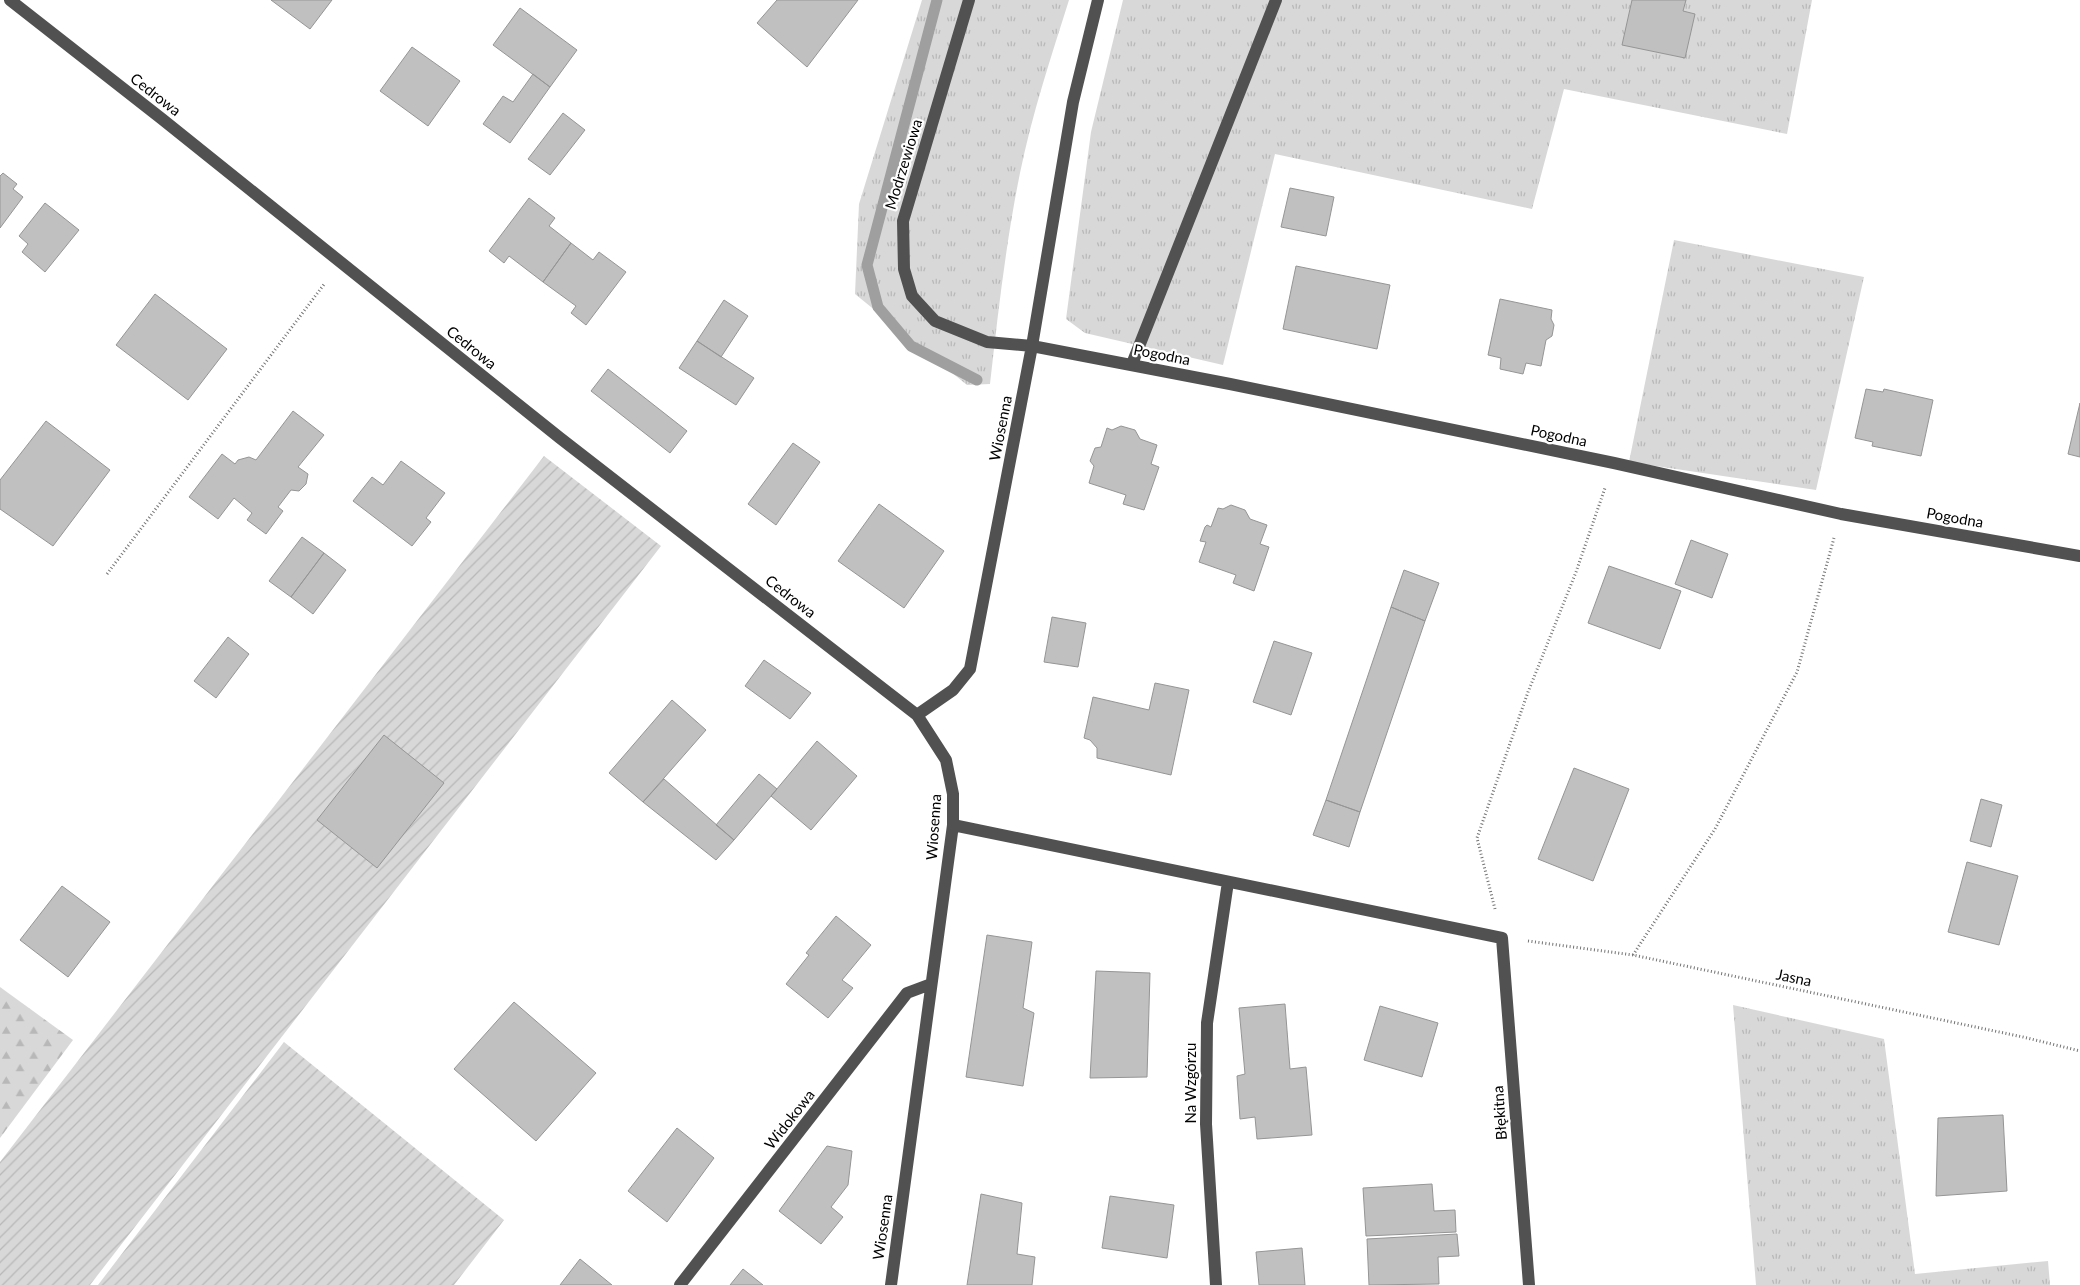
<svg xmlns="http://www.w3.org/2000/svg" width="2080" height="1285" viewBox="0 0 2080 1285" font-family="Lato,sans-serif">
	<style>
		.grass { fill: url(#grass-tufts) }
		.forest { fill: url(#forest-firs) }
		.garden { fill: url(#garden-furrows) }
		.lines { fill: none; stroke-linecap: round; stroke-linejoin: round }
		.stream { stroke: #9f9f9f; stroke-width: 11 }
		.building { fill: #c0c0c0; stroke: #959595 }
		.path { stroke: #737373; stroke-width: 3; stroke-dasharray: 1 2.5; stroke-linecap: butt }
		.minor { stroke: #515151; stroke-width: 12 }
		.labels { text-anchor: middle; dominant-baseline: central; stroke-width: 4.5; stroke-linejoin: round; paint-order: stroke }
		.street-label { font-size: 15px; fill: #000; stroke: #fff }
	</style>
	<defs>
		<pattern id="grass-tufts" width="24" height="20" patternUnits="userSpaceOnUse" patternTransform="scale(1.25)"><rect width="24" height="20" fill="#d8d8d8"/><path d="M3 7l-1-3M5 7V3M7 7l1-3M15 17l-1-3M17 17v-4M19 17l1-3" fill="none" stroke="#b8b8b8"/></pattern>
		<pattern id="forest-firs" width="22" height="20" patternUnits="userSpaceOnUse" patternTransform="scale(1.25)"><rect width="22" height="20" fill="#d8d8d8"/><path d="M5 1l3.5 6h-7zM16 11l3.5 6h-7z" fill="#b8b8b8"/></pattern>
		<pattern id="garden-furrows" width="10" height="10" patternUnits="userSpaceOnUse" patternTransform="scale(1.25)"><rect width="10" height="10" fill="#d8d8d8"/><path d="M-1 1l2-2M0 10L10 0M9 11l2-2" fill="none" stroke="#b8b8b8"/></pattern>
	</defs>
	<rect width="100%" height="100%" fill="#fff"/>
	<path class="grass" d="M922 0H1069C1051 57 1032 114 1020 173 1006 242 998 313 990 384L967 385 855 294 859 204Z
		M1123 0H1812L1787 134 1564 89 1532 209 1275 154 1223 365 1085 333 1066 319 1091 132Z
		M1674 240 1864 277 1816 490 1629 462Z
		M1733 1005 1884 1039 1915 1274 2048 1261 2050 1285H1756Z"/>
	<path class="forest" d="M0 987 73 1040 0 1138Z"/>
	<path class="garden" d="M544 456 661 546 90 1285H0V1162Z
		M284 1042 504 1220 454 1285H98Z"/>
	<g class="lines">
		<path class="stream" d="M937 0 867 265 878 307 911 346 977 380"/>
	</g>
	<path class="building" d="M271 0H332L310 29Z
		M777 0H858L807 67 757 23Z
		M1632 0H1686L1683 11 1695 14 1685 58 1622 45Z
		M520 8 577 50 550 87 493 45Z
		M412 47 460 81 428 126 380 91Z
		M533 74 550 87 510 143 483 124 503 96 513 102Z
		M563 113 585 130 550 175 528 159Z
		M3 173 17 184 13 189 23 197 0 228V176Z
		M1290 188 1334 197 1326 236 1281 227Z
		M529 198 555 218 549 226 571 243 543 282 509 256 504 263 489 251Z
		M45 203 79 230 45 272 22 252 28 244 19 236Z
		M571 243 593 260 599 252 626 272 586 325 571 313 576 306 543 282Z
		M1296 266 1390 285 1377 349 1283 329Z
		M155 294 227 349 188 400 116 345Z
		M1500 299 1552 310 1551 319 1554 325 1552 336 1546 340 1541 366 1526 363 1523 374 1500 369 1501 358 1488 355Z
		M724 300 748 316 721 357 697 341Z
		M697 341 754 378 736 405 679 368Z
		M608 369 687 431 670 453 591 391Z
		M1866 389 1883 392 1884 389 1933 400 1921 456 1872 446 1873 442 1855 438Z
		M2080 403V457L2068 454Z
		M293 411 324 435 298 467 308 474 306 484 299 491 291 490 278 507 283 511 266 534 247 520 252 513 234 498 218 519 189 497 222 454 235 464 238 460 249 457 256 460Z
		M46 421 110 470 53 546 0 509V480Z
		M1121 426 1135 430 1140 439 1157 445 1151 464 1159 467 1144 510 1123 504 1126 495 1089 483 1094 466 1090 461 1095 448 1101 447 1107 428 1112 430Z
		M793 443 820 462 776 525 748 504Z
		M401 461 445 493 426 518 431 522 412 546 353 501 372 477 383 485Z
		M879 504 944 551 904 608 838 561Z
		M1231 505 1245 510 1250 519 1267 525 1260 544 1269 547 1254 591 1233 583 1236 575 1199 562 1206 542 1200 541 1205 527 1207 525 1211 527 1218 508 1223 509Z
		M302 537 324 553 291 597 269 581Z
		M1691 540 1728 554 1712 598 1675 584Z
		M324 553 346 570 313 614 291 597Z
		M1609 566 1681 591 1660 649 1588 623Z
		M1404 570 1439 583 1425 621 1391 607Z
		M1391 607 1425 621 1360 812 1326 800Z
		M1052 617 1086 623 1078 667 1044 662Z
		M228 637 249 654 216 698 194 681Z
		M1274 641 1312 653 1291 715 1253 702Z
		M764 660 811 693 790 719 745 686Z
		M1155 683 1189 690 1171 775 1097 758V748L1090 740 1084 738 1093 697 1149 710Z
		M672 700 706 730 643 802 609 773Z
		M384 735 444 783 377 868 317 820Z
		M817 741 857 776 811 830 771 796Z
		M1574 768 1629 789 1593 881 1538 859Z
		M759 774 777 789 734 840 716 825Z
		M664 779 734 840 716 860 643 802Z
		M1981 799 2002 805 1991 847 1970 841Z
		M1326 800 1360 812 1349 847 1313 835Z
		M1967 862 2018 876 1999 945 1948 932Z
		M62 886 110 922 68 977 20 940Z
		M836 916 871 945 842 980 853 988 828 1018 786 984 809 955 806 953Z
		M987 935 1032 942 1023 1008 1034 1013 1023 1086 966 1077Z
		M1096 971 1150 973 1147 1077 1090 1078Z
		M514 1002 596 1073 536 1141 454 1069Z
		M1285 1004 1290 1069 1306 1067 1312 1135 1257 1139 1255 1117 1240 1119 1237 1076 1245 1074 1239 1008Z
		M1380 1006 1438 1023 1422 1077 1364 1060Z
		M2003 1115 2007 1191 1936 1196 1938 1118Z
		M677 1128 714 1158 667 1222 628 1191Z
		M827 1146 852 1151 848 1185 831 1207 843 1217 821 1244 779 1211Z
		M1432 1184 1434 1211 1455 1210 1456 1232 1366 1236 1363 1188Z
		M981 1194 1022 1203 1017 1254 1035 1257 1032 1285H967Z
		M1110 1196 1174 1205 1167 1258 1102 1248Z
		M1457 1234 1459 1256 1438 1257 1439 1284 1369 1285 1367 1239Z
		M1302 1248 1305 1285H1259L1256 1252Z
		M580 1259 612 1285H560Z
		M743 1269 763 1285H730Z"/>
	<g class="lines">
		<path class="path" d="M107 574 325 283
			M1495 909 1477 838 1528 692 1576 572 1605 488
			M1528 941 1633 955 2023 1037 2080 1051
			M1633 955 1715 829 1797 672 1834 538"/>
		<path class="minor" d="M10 0 162 119 560 438 917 715 946 760 953 794V825L891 1285
			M969 0 903 221 904 269 912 296 935 321 987 342 1032 346 1230 384 1614 463 1841 514 2080 556
			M1132 364 1276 0
			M917 715 953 690 970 669 1032 346 1073 102 1098 0
			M953 825 1502 938 1529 1285
			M680 1285 907 993 931 984
			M1216 1285 1206 1124 1207 1023 1228 882"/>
	</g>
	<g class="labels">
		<g class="street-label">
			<text transform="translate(156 94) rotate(38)">Cedrowa</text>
			<text transform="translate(903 164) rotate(-73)">Modrzewiowa</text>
			<text transform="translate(472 347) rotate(39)">Cedrowa</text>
			<text transform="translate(1162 354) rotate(11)">Pogodna</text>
			<text transform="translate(1000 428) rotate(-79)">Wiosenna</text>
			<text transform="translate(1559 435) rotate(12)">Pogodna</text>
			<text transform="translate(1955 517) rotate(10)">Pogodna</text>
			<text transform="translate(791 596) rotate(38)">Cedrowa</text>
			<text transform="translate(933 827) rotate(-86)">Wiosenna</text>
			<text transform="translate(1794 977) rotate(12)">Jasna</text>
			<text transform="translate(1190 1083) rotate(-90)">Na Wzgórzu</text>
			<text transform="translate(1499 1113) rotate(-94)">Błękitna</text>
			<text transform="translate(789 1119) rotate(-52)">Widokowa</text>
			<text transform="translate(882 1227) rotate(-82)">Wiosenna</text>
		</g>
	</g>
</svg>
